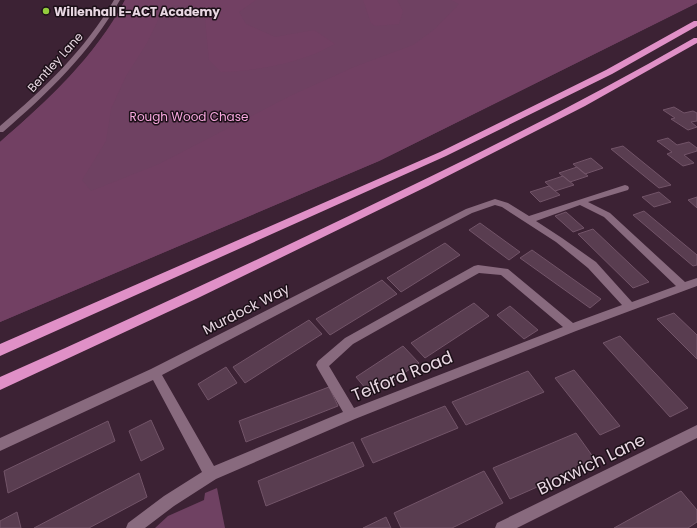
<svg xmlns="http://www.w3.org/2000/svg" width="697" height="528" viewBox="0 0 697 528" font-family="Poppins,sans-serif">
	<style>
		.green { fill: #6f4162 }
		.forest { fill: #724063 }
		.building { fill: #593d50; stroke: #725468 }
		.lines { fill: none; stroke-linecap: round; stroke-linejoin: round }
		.minor { fill: #886a7e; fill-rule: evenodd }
		.highway { fill: #e090c7; fill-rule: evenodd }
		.poi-dot { fill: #93cc3d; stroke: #1c1018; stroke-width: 1.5 }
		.labels { text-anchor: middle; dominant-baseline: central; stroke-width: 3; stroke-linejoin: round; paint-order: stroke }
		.far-poi-label { font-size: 12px; font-weight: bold; fill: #e9d8e3; stroke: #1c1018; text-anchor: start }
		.far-street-label { font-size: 12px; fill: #e9d8e3; stroke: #1c1018 }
		.far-park-label { font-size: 12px; fill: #f7a8de; stroke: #1c1018 }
		.street-label { font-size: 14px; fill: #e9d8e3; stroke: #1c1018 }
		.near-street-label { font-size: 17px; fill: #e9d8e3; stroke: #1c1018 }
	</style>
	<rect width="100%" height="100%" fill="#3c2234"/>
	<path class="green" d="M125 0H697V3L379 161 0 322V142C39 108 79 72 108 29 115 20 120 10 125 0Z
		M217 488 225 528H155L168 516 204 500 205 493Z"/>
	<path class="forest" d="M125 0H256L239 12 246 24 275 37 314 30 335 44C326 48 318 53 309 56 282 66 250 71 221 72L209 60 205 18 192 6 172 5 158 20 147 43 126 76 111 109 106 141 82 180 91 191 159 164 290 96 354 67 413 45 435 29 459 4 451 0H697V3L379 161 0 322V142C48 100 95 57 125 0Z
		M363 0H397L403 11 399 24 375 26 371 23Z"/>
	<path class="building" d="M674 107 684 113 693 111 697 113V121L691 122 697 127 688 130 671 119 675 118 663 110Z
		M668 138 677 145 689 142 697 148V151L684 155 694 163 683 166 667 154 672 152 657 141Z
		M623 146 671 185 659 188 611 149Z
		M591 158 603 168 585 174 573 164Z
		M577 167 588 176 570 182 559 173Z
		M563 176 574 185 555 191 545 182Z
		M549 186 560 195 540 202 530 192Z
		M659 192 671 202 654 207 642 197Z
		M697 197V208L688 200Z
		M644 211 697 255V265L693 266 633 215Z
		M566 212 584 228 573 232 555 216Z
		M480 223 520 252 509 260 469 230Z
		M593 229 649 282 633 288 578 234Z
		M445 243 460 255 401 292 387 278Z
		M532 250 601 299 590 308 520 258Z
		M382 280 397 294 330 335 316 319Z
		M474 303 489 316 425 358 411 343Z
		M510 306 538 330 524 339 497 315Z
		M674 313 697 335V359L657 319Z
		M309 320 322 334 245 383 233 367Z
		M620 336 688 408 670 417 603 343Z
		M403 346 419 363 371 395 356 377Z
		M226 367 237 383 208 400 198 384Z
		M574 370 620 426 600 435 555 378Z
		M528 371 544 392 466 425 452 402Z
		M329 387 338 406 246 442 239 421Z
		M445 406 458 428 373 463 361 439Z
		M151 420 164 449 141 461 129 431Z
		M108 421 115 441 8 493 4 471Z
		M576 433 596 461 510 499 493 468Z
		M353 442 364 466 266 506 258 481Z
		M484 471 503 503 452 528H401L394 513Z
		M139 473 147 497 89 528H34Z
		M681 491 697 510V522L688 528H614Z
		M17 512 21 528H0V521Z
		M386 517 391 528H363Z"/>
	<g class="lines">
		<path class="minor" d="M114 0H120C90 53 48 93 3 132H0V126C44 89 85 50 114 0Z
			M625 185 628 186 629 188 628 190 588 202 610 213 685 282 697 278V286L576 331 355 419 216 479 174 506 145 528H126L128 523 164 496 202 472 153 380 0 451V438L151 369 466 209 495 199 508 203 529 216ZM495 205 502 207 556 242 588 268 622 305 573 323 508 269 478 265 474 266 345 338 318 361 316 365 318 369 343 412 214 466 162 375 472 213ZM580 205 604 217 676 286 632 302 596 262 562 238 536 221ZM479 273 501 275 563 327 354 408 329 366 353 344Z
			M697 425V438L517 528H495L497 523Z"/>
		<path class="highway" d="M694 21H697V26L612 74 446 156 0 356V344L440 152 606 70Z
			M694 38H697V43L585 106 428 186 198 298 0 390V377C118 325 236 270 353 214 468 159 583 102 694 38Z"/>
	</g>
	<circle class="poi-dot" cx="46" cy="11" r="4"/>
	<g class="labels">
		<g class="far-poi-label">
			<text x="54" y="11">Willenhall E-ACT Academy</text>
		</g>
		<g class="far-street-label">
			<text transform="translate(55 62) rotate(-48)">Bentley Lane</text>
		</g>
		<g class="far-park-label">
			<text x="189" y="116">Rough Wood Chase</text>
		</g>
		<g class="street-label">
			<text transform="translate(246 309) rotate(-27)">Murdock Way</text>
		</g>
		<g class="near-street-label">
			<text transform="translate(402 376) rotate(-22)">Telford Road</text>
			<text transform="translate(591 464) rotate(-26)">Bloxwich Lane</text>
		</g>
	</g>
</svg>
